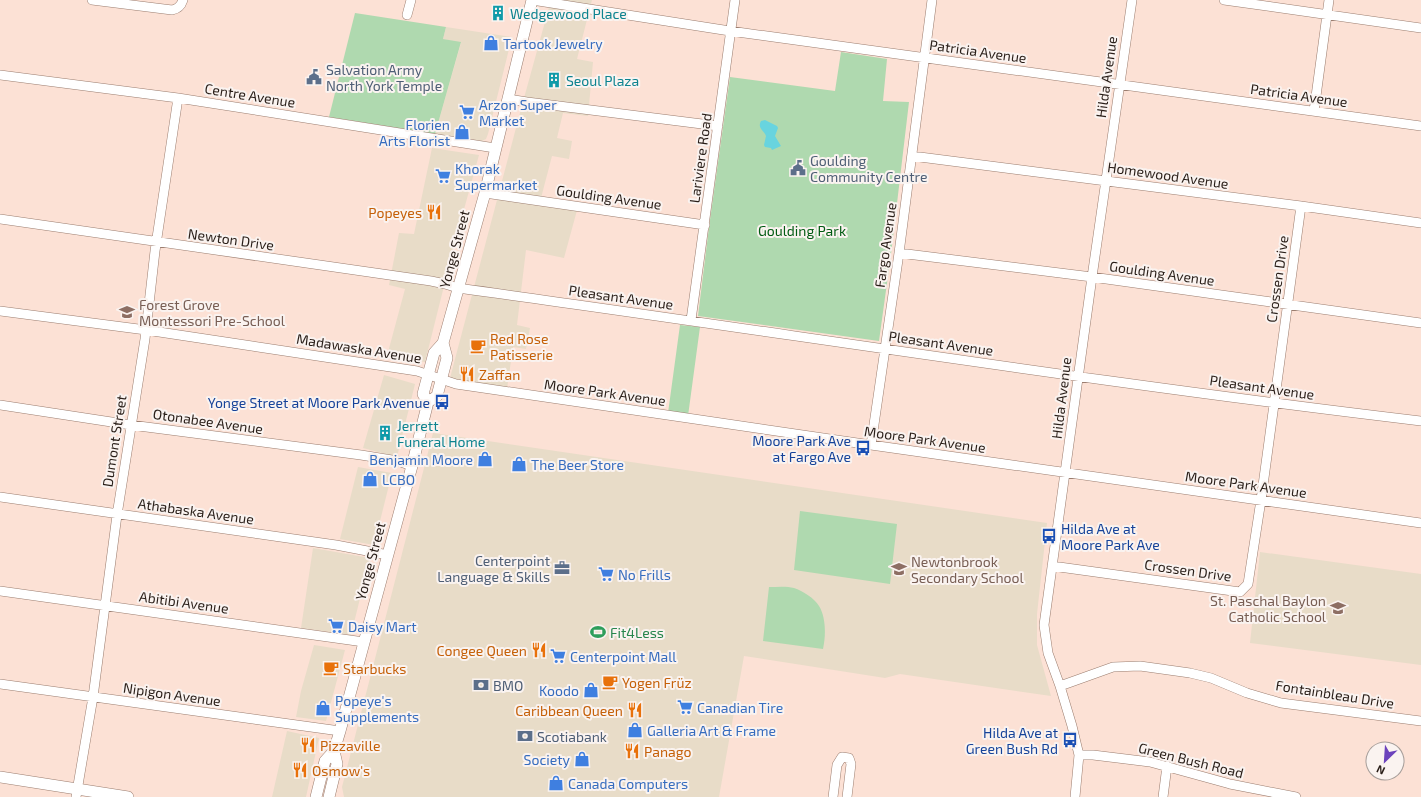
<svg xmlns="http://www.w3.org/2000/svg" width="1421" height="797" viewBox="0 0 1421 797" font-family="'Exo 2',sans-serif">
	<style>
		.commercial { fill: #e8dcc8 }
		.green { fill: #afd9af }
		.water { fill: #68d4df }
		.lines { fill: none; stroke-linecap: round; stroke-linejoin: round }
		.minor-casing { stroke: #9b7d6f; stroke-width: 10 }
		.major-casing { stroke: #9b7d6f; stroke-width: 12 }
		.minor { stroke: #fff; stroke-width: 9 }
		.major { stroke: #fff; stroke-width: 11 }
		.labels { text-anchor: middle; dominant-baseline: central; stroke-width: 4; stroke-linejoin: round; paint-order: stroke }
		.culture-label { font-size: 14px; fill: #0d838f; stroke: #faf3f0; text-anchor: start }
		.shop-label { font-size: 14px; fill: #366cbe; stroke: #faf3f0; text-anchor: start }
		.street-label { font-size: 14px; fill: #291e18; stroke: #faf3f0 }
		.service-label { font-size: 14px; fill: #4e5e75; stroke: #faf3f0; text-anchor: start }
		.food-label { font-size: 14px; fill: #c56008; stroke: #faf3f0; text-anchor: start }
		.park-label { font-size: 14px; fill: #005b12; stroke: #faf3f0 }
		.education-label { font-size: 14px; fill: #785e54; stroke: #faf3f0; text-anchor: start }
		.transit-label { font-size: 14px; fill: #164399; stroke: #faf3f0; text-anchor: end }
		.leisure-label { font-size: 14px; fill: #27864d; stroke: #faf3f0; text-anchor: start }
	</style>
	<rect width="100%" height="100%" fill="#fce1d5"/>
	<path class="commercial" d="M551 0H592L577 59 593 62 588 116 563 113 557 138 572 141 569 159 552 156 541 198 579 203 564 258 526 250 517 325 530 328 526 349 513 347 507 389 450 378 521 109Z
		M446 27 512 37 488 134 486 139 482 141 435 134 461 43 443 39Z
		M432 148 479 155 455 242 425 362 387 356 405 289 389 285 399 233 414 234Z
		M384 375 415 384 397 457 363 448Z
		M433 433 1047 523 1037 614V645L1051 696 900 674 885 678 744 656 719 797H344L342 787Z
		M358 467 392 473 374 545 340 539Z
		M313 548 370 558 351 635 301 628Z
		M1260 552 1421 574V665L1250 643Z
		M314 645 345 650 326 721 296 717 301 691Z
		M287 731 319 738 306 797H272Z"/>
	<path class="green" d="M355 13 446 27 443 39 461 42 435 134 329 117Z
		M841 52 887 59 883 101 909 102 891 254 879 341 698 316 709 227 730 77 835 91Z
		M680 325 700 327 688 416 668 413Z
		M800 511 897 524 890 584 794 570Z
		M769 587C777 587 787 586 794 588 803 591 814 598 819 606 826 617 826 636 823 649L763 641Z"/>
	<path class="water" d="M765 120 777 126 778 128 775 136 781 146 772 150 771 148 765 147 764 145 766 136C764 130 757 129 761 121Z"/>
	<g class="lines">
		<defs>
			<path id="minor" d="M92 0 172 10C178 9 181 6 183 0
				M532 0 730 31 1421 126
				M1224 0 1421 28
				M407 15 411 0
				M0 75 178 98 495 148
				M508 99 527 102 718 126
				M1314 111 1329 0
				M912 156 1301 206 1421 223
				M485 193 705 225
				M0 219 431 281 445 284 458 288C779 332 1099 383 1421 421
				M899 253 1092 277 1421 323
				M0 311 146 330 417 371 456 384 871 445 1421 523
				M691 320 735 0
				M0 405 131 425 361 455 398 461 412 466
				M871 445 899 253 932 0
				M0 497 336 545 388 555
				M1052 566 1240 592 1248 584 1261 500 1301 206
				M0 591 364 642
				M0 684 340 731
				M1060 686 1113 667 1140 666 1190 673 1211 678 1247 693 1281 703 1421 721
				M1079 755H1093L1150 762 1230 784 1296 797
				M76 797 93 697 117 515 145 339 155 251 178 98
				M833 797 837 765 842 757 849 758 851 764 847 797
				M1075 797 1079 755 1072 726 1060 686 1048 653 1044 625 1092 277 1132 0
				M1163 797 1167 766"/>
			<path id="major" d="M428 402 423 394 434 353 443 343
				M0 777 128 797
				M316 797 325 761 334 751
				M329 797 337 764 334 751 340 731 412 466 428 402 437 396 447 358 443 343 485 193 532 0"/>
		</defs>
		<use href="#minor" class="minor-casing"/>
		<use href="#major" class="major-casing"/>
		<use href="#minor" class="minor"/>
		<use href="#major" class="major"/>
	</g>
	<defs>
		<symbol id="building-bare" viewBox="-9 -9 18 18"><path d="M-4-6H4V6H1V3H-1V6H-4ZM-2.5-4.3h1.7v1.8h-1.7ZM.8-4.3h1.7v1.8H.8ZM-2.5-1h1.7V.8h-1.7ZM.8-1h1.7V.8H.8Z" fill="#0f9aa8" stroke="#faf3f0" stroke-width="2.5" paint-order="stroke"/></symbol>
		<symbol id="shop-bare" viewBox="-9 -9 18 18"><path d="M-5-2.5h2.3a2.7 3.5 0 0 1 5.4 0H5L5.5 6h-11ZM-1.5-2.5h3a1.5 2.3 0 0 0-3 0Z" fill="#3f7fe0" stroke="#faf3f0" stroke-width="2.5" paint-order="stroke"/></symbol>
		<symbol id="civic-bare" viewBox="-9 -9 18 18"><path d="M-.6-6.5H3V-4.5H.6V-3L4-1V1h2V6H-6V1h2V-1L-.6-3ZM-1.2 2.5V6h2.4V2.5Z" fill="#5c6f8a" stroke="#faf3f0" stroke-width="2.5" paint-order="stroke"/></symbol>
		<symbol id="supermarket-bare" viewBox="-9 -9 18 18"><path d="M-6-5.5h2.5l.6 2H6L4.5 2H-2.5L-4.4-4H-6ZM-1.5 3.2a1.3 1.3 0 1 0 .1 0ZM3 3.2a1.3 1.3 0 1 0 .1 0Z" fill="#3f7fe0" stroke="#faf3f0" stroke-width="2.5" paint-order="stroke"/></symbol>
		<symbol id="restaurant-bare" viewBox="-9 -9 18 18"><path d="M-5-6h1v4h1v-4h1v4h1v-4h1v5L-1.5 .5V6h-2V.5L-5-1ZM5-6V6H3V1.5H1.5Q1.5-4 5-6Z" fill="#e8710a" stroke="#faf3f0" stroke-width="2.5" paint-order="stroke"/></symbol>
		<symbol id="school-bare" viewBox="-9 -9 18 18"><path d="M0-5L7-2L0 1L-7-2ZM-4 1L0 2.5L4 1V4Q0 6-4 4Z" fill="#8d6e63" stroke="#faf3f0" stroke-width="2.5" paint-order="stroke"/></symbol>
		<symbol id="cafe-bare" viewBox="-9 -9 18 18"><path d="M-5.5-4.5H6V0H3Q3 3.5 0 3.5H-2.5Q-5.5 3.5-5.5 0ZM3-3.2v2h1.7v-2ZM-6 4.5H4V6H-6Z" fill="#e8710a" stroke="#faf3f0" stroke-width="2.5" paint-order="stroke"/></symbol>
		<symbol id="bus-bare" viewBox="-9 -9 18 18"><path d="M-5-6H5V4H4V6H2V4H-2V6H-4V4H-5ZM-3.5-4V0h7V-4ZM-3.5 1.2v1.5H-2V1.2ZM2 1.2v1.5H3.5V1.2Z" fill="#1a4fb4" stroke="#faf3f0" stroke-width="2.5" paint-order="stroke"/></symbol>
		<symbol id="office-bare" viewBox="-9 -9 18 18"><path d="M-6-3h4V-5.5h4V-3h4V5H-6ZM-1-4.5V-3h2v-1.5ZM-6 0V1H6V0Z" fill="#5c6f8a" stroke="#faf3f0" stroke-width="2.5" paint-order="stroke"/></symbol>
		<symbol id="stadium-bare" viewBox="-9 -9 18 18"><path d="M0-5a6.5 5 0 1 0 0 10a6.5 5 0 1 0 0-10ZM-3.5-1.8h7v3.6h-7Z" fill="#2e9e5b" stroke="#faf3f0" stroke-width="2.5" paint-order="stroke"/></symbol>
		<symbol id="bank-bare" viewBox="-9 -9 18 18"><path d="M-6-4H6V4H-6ZM0-2.3a2.3 2.3 0 1 0 0 4.6a2.3 2.3 0 1 0 0-4.6Z" fill="#5c6f8a" stroke="#faf3f0" stroke-width="2.5" paint-order="stroke"/></symbol>
	</defs>
	<g fill-rule="evenodd">
		<use href="#building-bare" x="487" y="2" width="22" height="22"/>
		<use href="#shop-bare" x="480" y="32" width="22" height="22"/>
		<use href="#civic-bare" x="303" y="66" width="22" height="22"/>
		<use href="#building-bare" x="543" y="69" width="22" height="22"/>
		<use href="#supermarket-bare" x="456" y="101" width="22" height="22"/>
		<use href="#shop-bare" x="451" y="121" width="22" height="22"/>
		<use href="#civic-bare" x="787" y="157" width="22" height="22"/>
		<use href="#supermarket-bare" x="432" y="165" width="22" height="22"/>
		<use href="#restaurant-bare" x="423" y="201" width="22" height="22"/>
		<use href="#school-bare" x="116" y="301" width="22" height="22"/>
		<use href="#cafe-bare" x="467" y="335" width="22" height="22"/>
		<use href="#restaurant-bare" x="456" y="363" width="22" height="22"/>
		<use href="#bus-bare" x="431" y="391" width="22" height="22"/>
		<use href="#building-bare" x="374" y="422" width="22" height="22"/>
		<use href="#bus-bare" x="852" y="437" width="22" height="22"/>
		<use href="#shop-bare" x="474" y="448" width="22" height="22"/>
		<use href="#shop-bare" x="508" y="453" width="22" height="22"/>
		<use href="#shop-bare" x="359" y="468" width="22" height="22"/>
		<use href="#bus-bare" x="1038" y="525" width="22" height="22"/>
		<use href="#office-bare" x="551" y="557" width="22" height="22"/>
		<use href="#school-bare" x="888" y="558" width="22" height="22"/>
		<use href="#supermarket-bare" x="595" y="563" width="22" height="22"/>
		<use href="#school-bare" x="1327" y="597" width="22" height="22"/>
		<use href="#supermarket-bare" x="325" y="615" width="22" height="22"/>
		<use href="#stadium-bare" x="587" y="621" width="22" height="22"/>
		<use href="#restaurant-bare" x="528" y="639" width="22" height="22"/>
		<use href="#supermarket-bare" x="547" y="645" width="22" height="22"/>
		<use href="#cafe-bare" x="320" y="657" width="22" height="22"/>
		<use href="#cafe-bare" x="599" y="671" width="22" height="22"/>
		<use href="#bank-bare" x="470" y="674" width="22" height="22"/>
		<use href="#shop-bare" x="580" y="679" width="22" height="22"/>
		<use href="#supermarket-bare" x="674" y="696" width="22" height="22"/>
		<use href="#shop-bare" x="312" y="697" width="22" height="22"/>
		<use href="#restaurant-bare" x="624" y="699" width="22" height="22"/>
		<use href="#shop-bare" x="624" y="719" width="22" height="22"/>
		<use href="#bank-bare" x="514" y="725" width="22" height="22"/>
		<use href="#bus-bare" x="1059" y="729" width="22" height="22"/>
		<use href="#restaurant-bare" x="297" y="734" width="22" height="22"/>
		<use href="#restaurant-bare" x="621" y="740" width="22" height="22"/>
		<use href="#shop-bare" x="571" y="748" width="22" height="22"/>
		<use href="#restaurant-bare" x="289" y="759" width="22" height="22"/>
		<use href="#shop-bare" x="545" y="772" width="22" height="22"/>
	</g>
	<g class="labels">
		<g class="culture-label">
			<text x="510" y="13">Wedgewood Place</text>
			<text x="566" y="80">Seoul Plaza</text>
			<text x="397" y="425">Jerrett<tspan x="397" dy="16">Funeral Home</tspan></text>
		</g>
		<g class="shop-label">
			<text x="503" y="43">Tartook Jewelry</text>
			<text x="479" y="104">Arzon Super<tspan x="479" dy="16">Market</tspan></text>
			<text x="450" y="124" text-anchor="end">Florien<tspan x="450" dy="16">Arts Florist</tspan></text>
			<text x="455" y="168">Khorak<tspan x="455" dy="16">Supermarket</tspan></text>
			<text x="473" y="459" text-anchor="end">Benjamin Moore</text>
			<text x="531" y="464">The Beer Store</text>
			<text x="382" y="479">LCBO</text>
			<text x="618" y="574">No Frills</text>
			<text x="348" y="626">Daisy Mart</text>
			<text x="570" y="656">Centerpoint Mall</text>
			<text x="579" y="690" text-anchor="end">Koodo</text>
			<text x="335" y="700">Popeye's<tspan x="335" dy="16">Supplements</tspan></text>
			<text x="697" y="707">Canadian Tire</text>
			<text x="647" y="730">Galleria Art &amp; Frame</text>
			<text x="570" y="759" text-anchor="end">Society</text>
			<text x="568" y="783">Canada Computers</text>
		</g>
		<g class="street-label">
			<text transform="translate(978 51) rotate(8)">Patricia Avenue</text>
			<text transform="translate(1106 77) rotate(-82)">Hilda Avenue</text>
			<text transform="translate(250 95) rotate(9)">Centre Avenue</text>
			<text transform="translate(1299 95) rotate(8)">Patricia Avenue</text>
			<text transform="translate(700 158) rotate(-82)">Lariviere Road</text>
			<text transform="translate(1168 175) rotate(8)">Homewood Avenue</text>
			<text transform="translate(609 197) rotate(8)">Goulding Avenue</text>
			<text transform="translate(231 239) rotate(8)">Newton Drive</text>
			<text transform="translate(885 245) rotate(-82)">Fargo Avenue</text>
			<text transform="translate(454 249) rotate(-75)">Yonge Street</text>
			<text transform="translate(1162 273) rotate(8)">Goulding Avenue</text>
			<text transform="translate(1277 279) rotate(-82)">Crossen Drive</text>
			<text transform="translate(621 297) rotate(8)">Pleasant Avenue</text>
			<text transform="translate(941 343) rotate(8)">Pleasant Avenue</text>
			<text transform="translate(359 348) rotate(9)">Madawaska Avenue</text>
			<text transform="translate(1262 387) rotate(8)">Pleasant Avenue</text>
			<text transform="translate(605 392) rotate(8)">Moore Park Avenue</text>
			<text transform="translate(1061 398) rotate(-83)">Hilda Avenue</text>
			<text transform="translate(208 421) rotate(8)">Otonabee Avenue</text>
			<text transform="translate(925 439) rotate(8)">Moore Park Avenue</text>
			<text transform="translate(114 441) rotate(-81)">Dumont Street</text>
			<text transform="translate(1246 484) rotate(8)">Moore Park Avenue</text>
			<text transform="translate(196 511) rotate(8)">Athabaska Avenue</text>
			<text transform="translate(370 561) rotate(-75)">Yonge Street</text>
			<text transform="translate(1188 570) rotate(8)">Crossen Drive</text>
			<text transform="translate(184 602) rotate(8)">Abitibi Avenue</text>
			<text transform="translate(172 694) rotate(8)">Nipigon Avenue</text>
			<text transform="translate(1335 694) rotate(9)">Fontainbleau Drive</text>
			<text transform="translate(1191 760) rotate(14)">Green Bush Road</text>
		</g>
		<g class="service-label">
			<text x="326" y="69">Salvation Army<tspan x="326" dy="16">North York Temple</tspan></text>
			<text x="810" y="160">Goulding<tspan x="810" dy="16">Community Centre</tspan></text>
			<text x="550" y="560" text-anchor="end">Centerpoint<tspan x="550" dy="16">Language &amp; Skills</tspan></text>
			<text x="493" y="685">BMO</text>
			<text x="537" y="736">Scotiabank</text>
		</g>
		<g class="food-label">
			<text x="422" y="212" text-anchor="end">Popeyes</text>
			<text x="490" y="338">Red Rose<tspan x="490" dy="16">Patisserie</tspan></text>
			<text x="479" y="374">Zaffan</text>
			<text x="527" y="650" text-anchor="end">Congee Queen</text>
			<text x="343" y="668">Starbucks</text>
			<text x="622" y="682">Yogen Früz</text>
			<text x="623" y="710" text-anchor="end">Caribbean Queen</text>
			<text x="320" y="745">Pizzaville</text>
			<text x="644" y="751">Panago</text>
			<text x="312" y="770">Osmow's</text>
		</g>
		<g class="park-label">
			<text x="802" y="230">Goulding Park</text>
		</g>
		<g class="education-label">
			<text x="139" y="304">Forest Grove<tspan x="139" dy="16">Montessori Pre-School</tspan></text>
			<text x="911" y="561">Newtonbrook<tspan x="911" dy="16">Secondary School</tspan></text>
			<text x="1326" y="600" text-anchor="end">St. Paschal Baylon<tspan x="1326" dy="16">Catholic School</tspan></text>
		</g>
		<g class="transit-label">
			<text x="430" y="402">Yonge Street at Moore Park Avenue</text>
			<text x="851" y="440">Moore Park Ave<tspan x="851" dy="16">at Fargo Ave</tspan></text>
			<text x="1061" y="528" text-anchor="start">Hilda Ave at<tspan x="1061" dy="16">Moore Park Ave</tspan></text>
			<text x="1058" y="732">Hilda Ave at<tspan x="1058" dy="16">Green Bush Rd</tspan></text>
		</g>
		<g class="leisure-label">
			<text x="610" y="632">Fit4Less</text>
		</g>
	</g>
	<g transform="translate(1385 761) rotate(205)"><circle r="19" fill="#faf3f0" stroke="#a69e9a"/>
	<path d="M0-3L7 15L0 10L-7 15Z" fill="#6c43bc"/>
	<text y="-6" font-size="11" font-weight="bold" text-anchor="middle" fill="#291e18">N</text>
	</g>
</svg>
